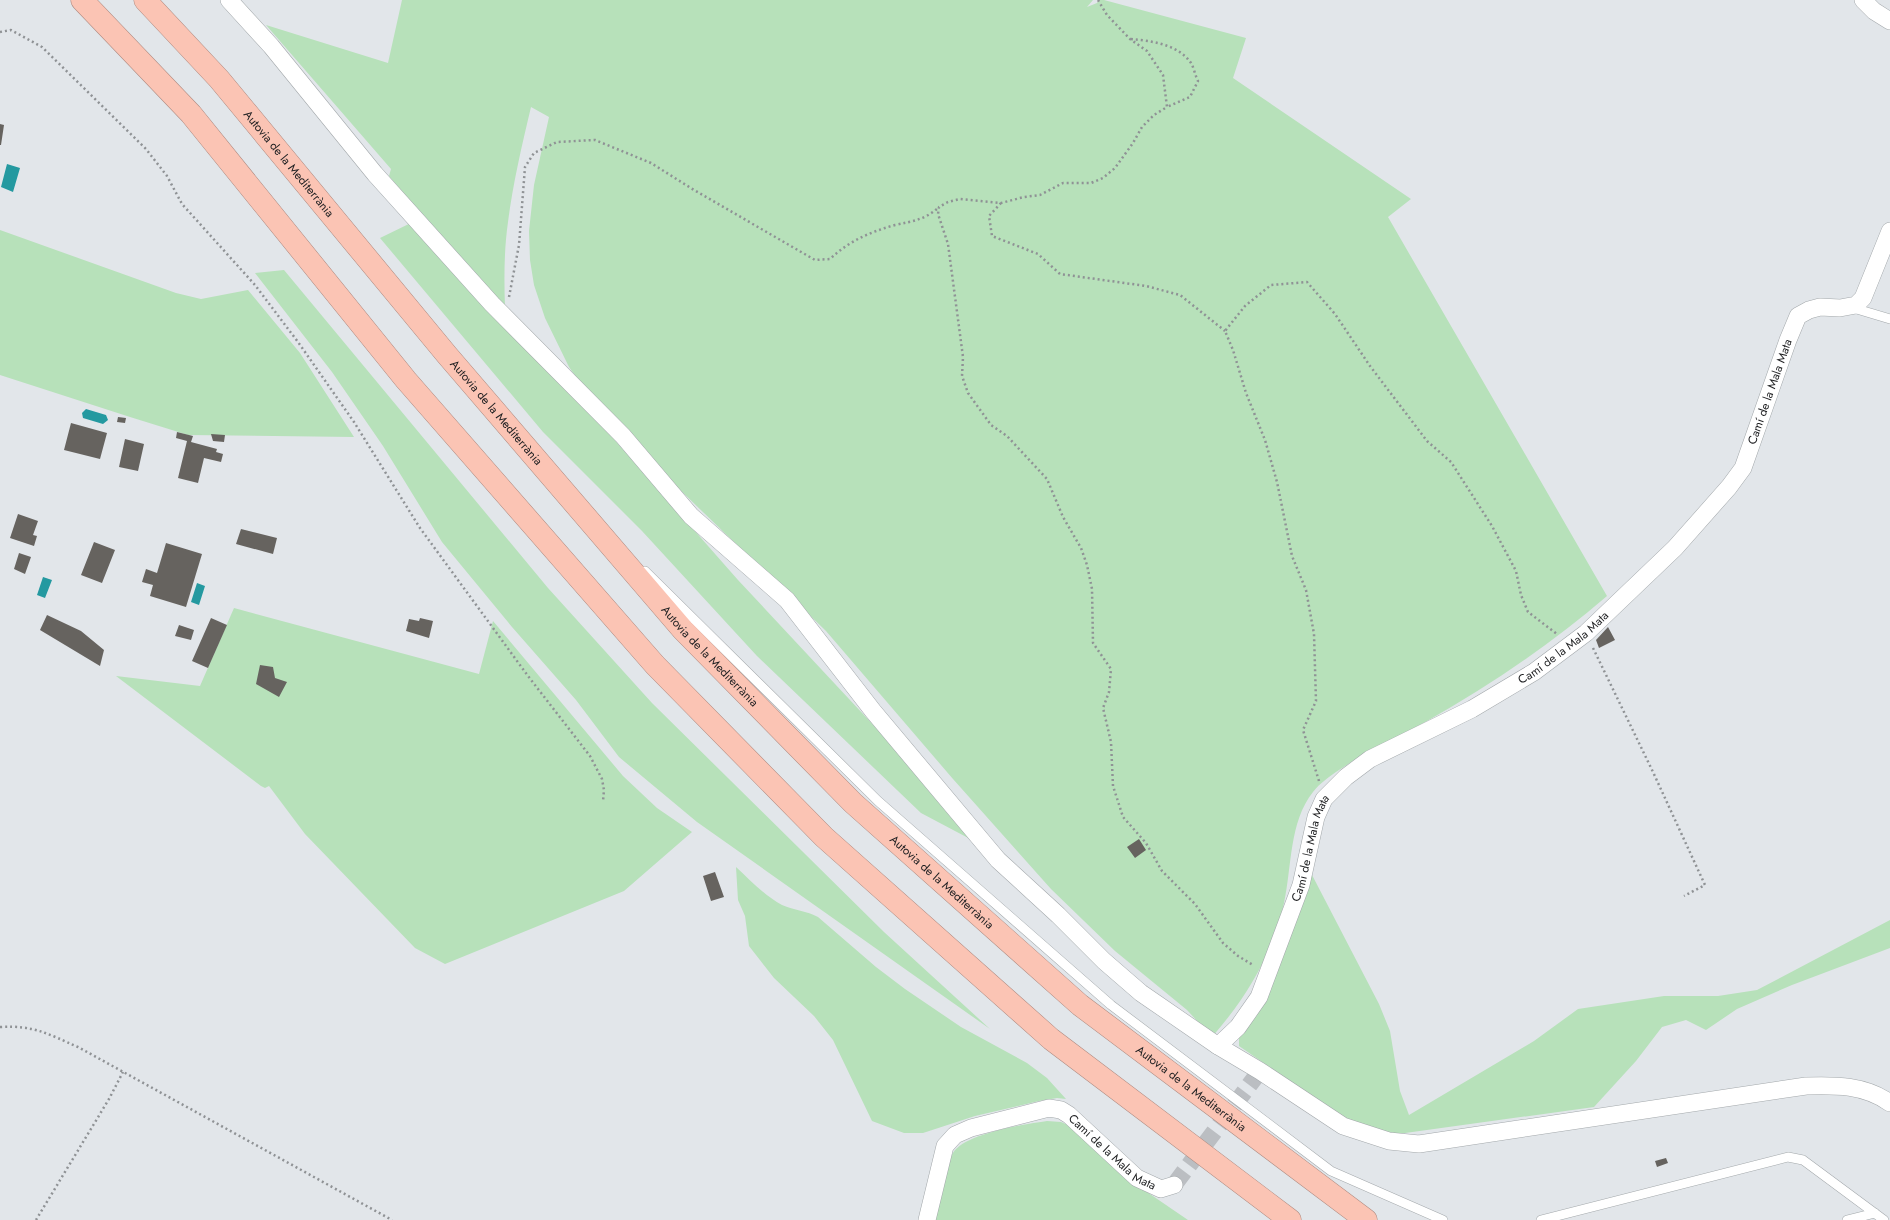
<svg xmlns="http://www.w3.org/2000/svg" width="1890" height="1220" viewBox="0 0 1890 1220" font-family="Jost,sans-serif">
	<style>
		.green { fill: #b7e1ba }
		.water { fill: #2499a0 }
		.building { fill: #66635f }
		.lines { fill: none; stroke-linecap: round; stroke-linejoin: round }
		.minor-tunnel { stroke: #bbbec2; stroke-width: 17; stroke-dasharray: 17 8; stroke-linecap: butt }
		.service-casing { stroke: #a3a8ab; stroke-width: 10 }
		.minor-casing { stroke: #a3a8ab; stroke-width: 18 }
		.motorway-casing { stroke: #ad8a80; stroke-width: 23 }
		.path { stroke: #8f9295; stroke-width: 2.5; stroke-dasharray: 2 3; stroke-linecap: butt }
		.service { stroke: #fff; stroke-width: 9 }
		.minor { stroke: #fff; stroke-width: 17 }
		.motorway { stroke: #fbc4b4; stroke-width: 22 }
		.labels { text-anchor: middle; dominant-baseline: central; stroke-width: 4; stroke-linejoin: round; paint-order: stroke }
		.street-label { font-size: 12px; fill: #1d1e20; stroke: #e2e6ea }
	</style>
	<rect width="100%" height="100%" fill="#e2e6ea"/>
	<path class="green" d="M402 0H1093L1087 7 1097 3 1099 0H1104L1246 38 1233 78 1411 199 1388 217 1607 596C1551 644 1491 685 1427 721 1398 738 1367 751 1339 770 1330 776 1320 783 1313 792 1289 822 1292 867 1284 903 1273 954 1246 998 1212 1037L1187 1010 1115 951 1051 889 953 779 826 631 674 484 588 394 569 367 545 318 534 285 530 260 529 231 534 185 549 117 531 107C522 145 513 183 508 222 504 250 504 279 505 307L461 262 389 176 391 169 266 25 388 63Z
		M417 220 517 329 738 580 989 849 921 813 757 656 642 531 543 432 380 238Z
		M0 230 176 293 201 299 248 290 300 353 354 437 188 435 130 417 0 375Z
		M284 270 548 588 652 703 884 932 990 1029 697 822 619 757 576 700 512 627 442 542 383 446 332 372 255 273Z
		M234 608 479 674 493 621 623 776 657 808 692 832 624 891 445 964 415 948 305 834 269 786 265 788 261 786 116 676 200 686Z
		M736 867C750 880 765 896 782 905 794 910 807 911 818 917L876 967 905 989 961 1027 1027 1063 1047 1078 1066 1099 1057 1098 1039 1101 975 1116 923 1133H904L872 1121 833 1040 814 1016 774 978 749 946 745 916 738 900Z
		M1311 873 1379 1004 1390 1031 1400 1091 1409 1115 1534 1041 1578 1009 1664 996H1718L1757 990 1890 920V948L1792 985 1737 1009 1706 1030 1686 1020 1662 1027 1636 1061 1594 1107 1398 1134 1361 1130 1239 1046V1033Z
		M1047 1121 1061 1122 1073 1127 1147 1192 1188 1220H932C938 1200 942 1170 953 1153 964 1134 1025 1124 1047 1121Z"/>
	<path class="water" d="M7 164 20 168 13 192 1 187Z
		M86 409 106 415 108 420 103 424 83 418 82 413Z
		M43 577 52 580 45 598 37 595Z
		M197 583 205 586 199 605 191 602Z"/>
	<path class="building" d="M0 124 4 125 1 145H0Z
		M118 417 126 418 125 423 117 422Z
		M71 423 107 433 100 459 64 450Z
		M177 432 193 436 191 442 217 449 216 452 223 454 221 462 204 458 198 483 178 478 187 441 176 438Z
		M211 434 225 435 224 442 213 441Z
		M125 439 144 444 138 471 119 467Z
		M18 514 38 521 33 535 37 536 34 546 10 538Z
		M241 529 277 538 273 554 236 544Z
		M94 542 115 550 102 583 81 575Z
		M166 543 202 554 186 607 150 596 153 585 142 582 146 569 157 573Z
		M19 553 31 557 25 574 14 569Z
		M47 615 81 631 104 650 100 666 40 630Z
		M211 618 227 625 208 668 192 661Z
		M420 618 433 621 429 638 406 631 409 619 419 621Z
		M179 625 194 630 191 640 175 636Z
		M1608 627 1615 640 1599 648 1596 640Z
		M260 665 273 667 275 678 287 682 279 697 256 684Z
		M1139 839 1146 850 1135 858 1127 847Z
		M715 872 724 897 711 901 703 876Z
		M1666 1158 1668 1163 1657 1167 1655 1161Z"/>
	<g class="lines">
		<path class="minor-tunnel" d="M1174 1185 1260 1071"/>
		<defs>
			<path id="service" d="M1850 307 1890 319
				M645 571 878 801 1111 1005 1331 1171 1443 1220
				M1541 1220 1788 1157 1803 1160 1884 1220
				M1847 1220 1875 1213"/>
			<g id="minor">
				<path d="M229 0 271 46 375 174 492 304 623 436 691 516 787 600 873 711 998 860 1058 915 1104 961 1141 993 1218 1046 1260 1071 1343 1126 1389 1141 1419 1144 1806 1086C1836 1085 1865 1085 1890 1103"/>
				<path d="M1863 0 1874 11 1890 21"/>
				<path id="s1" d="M1218 1046 1238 1027 1259 997 1301 885 1316 817 1324 799 1346 777 1370 759 1472 709 1534 672 1586 633 1675 548 1729 487 1743 468 1788 340 1798 316 1809 310 1820 307 1840 308 1856 305 1863 298 1890 231"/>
				<path id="s2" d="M927 1220 945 1146 955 1135 971 1128 1049 1108 1061 1110 1069 1115 1137 1178 1161 1189 1174 1185"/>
			</g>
			<g id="motorway">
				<path d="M82 0 191 114 406 380 655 665 824 837 1051 1039 1290 1220"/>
				<path id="s3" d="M145 0 219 79 447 355 683 630 853 803 1080 1005 1366 1220"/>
			</g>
		</defs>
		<use href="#service" class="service-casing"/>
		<use href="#minor" class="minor-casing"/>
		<use href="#motorway" class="motorway-casing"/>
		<path class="path" d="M1098 0 1107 15 1130 39 1147 51 1163 75 1167 107 1154 115 1142 127 1133 143 1115 168 1103 178 1091 183H1063L1040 195 1024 197 1001 203 960 199 948 202 939 207 938 214 948 244 963 357 962 376 968 393 991 425 1007 436 1047 479 1063 517 1081 548 1087 565 1092 589 1093 643 1111 669 1109 692 1103 708 1111 742 1113 786 1123 817 1146 843 1162 871 1195 904 1223 943 1238 956 1253 965
			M0 32 11 30 42 47 146 149 167 176 182 204 255 285 298 342 354 422 420 528 528 676 590 756 602 779 604 790 603 801
			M1131 39C1151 41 1178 44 1191 63 1194 68 1195 75 1198 81L1190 97 1167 107
			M1001 203 989 216 992 236 1038 254 1060 274 1146 286 1180 295 1225 331
			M509 297 519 245 525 167 534 153 557 142 595 140 651 163 694 190 815 260 830 259C849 241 870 232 895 225 913 221 924 220 938 208
			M1593 648 1653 772 1705 885 1684 896
			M1319 781 1303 730 1316 701 1314 634 1306 590 1292 556 1277 482 1265 440 1246 393 1233 350 1225 331 1245 306 1271 285 1307 282 1335 314 1370 366 1427 441 1451 462 1492 526 1516 571 1521 595 1528 612 1557 634
			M0 1027C34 1025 48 1034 78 1047L392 1220
			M36 1220 109 1099 123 1072"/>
		<use href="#service" class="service"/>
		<use href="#minor" class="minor"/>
		<use href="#motorway" class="motorway"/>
	</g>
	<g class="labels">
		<g class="street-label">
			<text stroke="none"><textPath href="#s3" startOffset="218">Autovia de la Mediterrània</textPath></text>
			<text stroke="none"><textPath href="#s1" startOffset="894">Camí de la Mala Mata</textPath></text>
			<text stroke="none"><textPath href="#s3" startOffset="542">Autovia de la Mediterrània</textPath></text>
			<text stroke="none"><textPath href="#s1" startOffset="558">Camí de la Mala Mata</textPath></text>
			<text stroke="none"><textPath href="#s3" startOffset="866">Autovia de la Mediterrània</textPath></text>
			<text stroke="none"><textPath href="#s1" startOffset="222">Camí de la Mala Mata</textPath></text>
			<text stroke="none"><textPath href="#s3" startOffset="1190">Autovia de la Mediterrània</textPath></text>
			<text stroke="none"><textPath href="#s3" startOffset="1514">Autovia de la Mediterrània</textPath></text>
			<text stroke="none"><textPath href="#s2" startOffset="268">Camí de la Mala Mata</textPath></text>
		</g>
	</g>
</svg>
